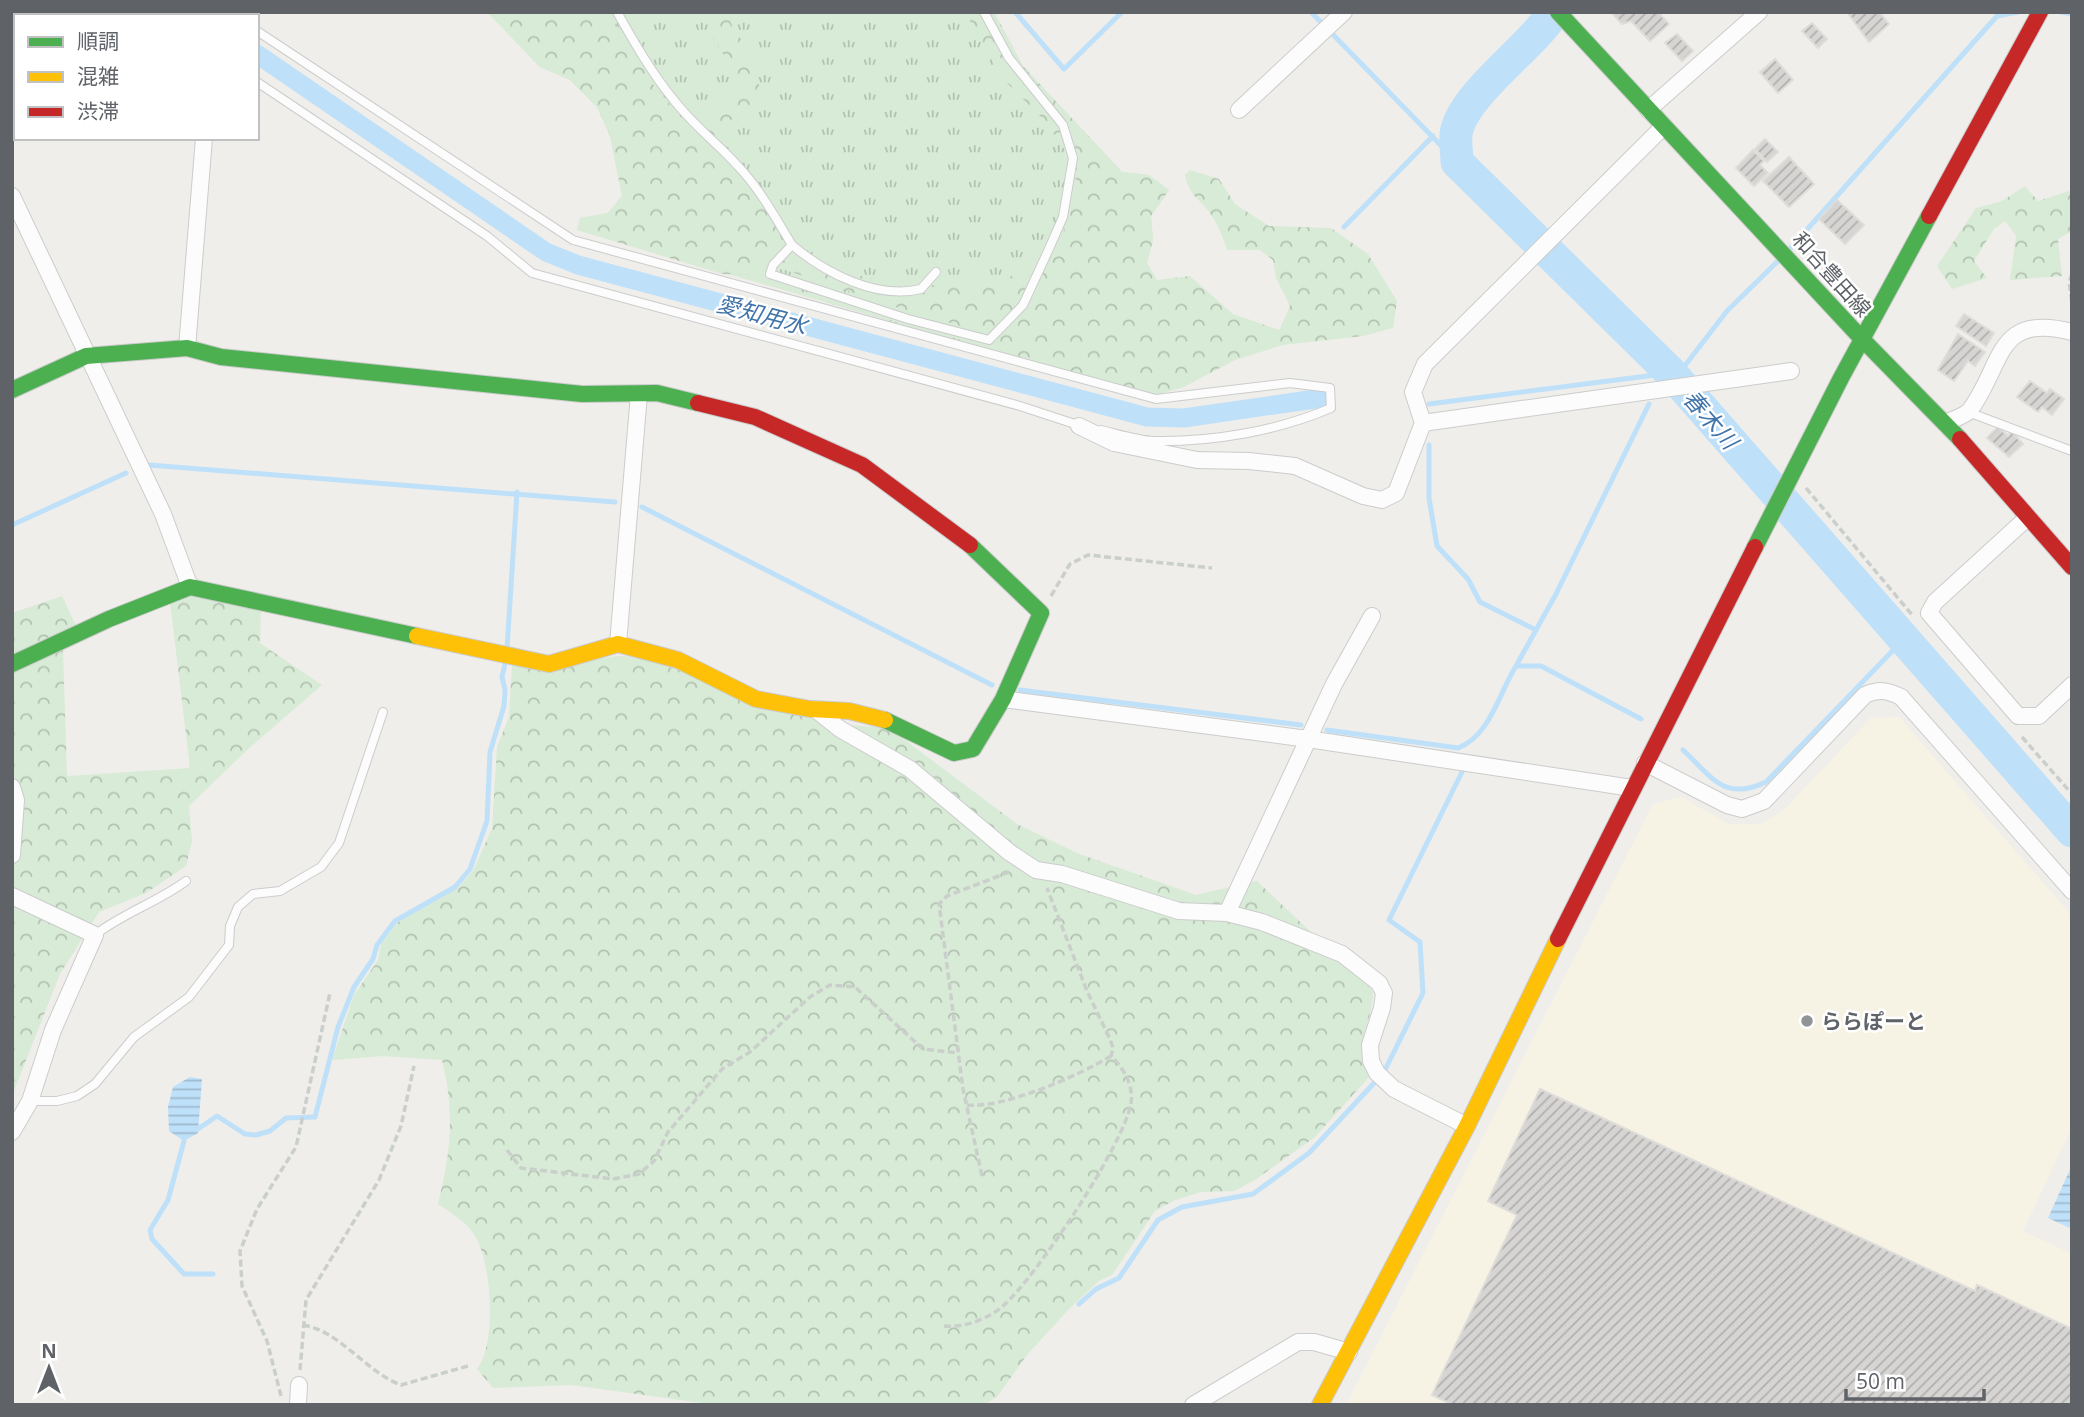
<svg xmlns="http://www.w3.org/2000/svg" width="2084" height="1417" viewBox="0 0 2084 1417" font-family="'Open Sans','Noto Sans JP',sans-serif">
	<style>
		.commercial { fill: #f7f3e4 }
		.grass { fill: url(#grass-tufts) }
		.forest { fill: url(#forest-crowns) }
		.water { fill: url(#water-rules) }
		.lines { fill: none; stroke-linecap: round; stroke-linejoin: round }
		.stream { stroke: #bfe0f9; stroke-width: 5 }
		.canal { stroke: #bfe0f9; stroke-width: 19 }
		.river { stroke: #bfe0f9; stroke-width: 33 }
		.building { fill: url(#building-hatch); stroke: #deddd9; stroke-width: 2 }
		.lane-casing { stroke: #cbcccc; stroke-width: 10 }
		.street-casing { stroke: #cbcccc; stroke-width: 18 }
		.fast-casing { stroke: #cacacb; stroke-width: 18 }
		.slow-casing { stroke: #cacacb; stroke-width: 18 }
		.jam-casing { stroke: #cacacb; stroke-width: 18 }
		.path { stroke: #cacfcc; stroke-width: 3.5; stroke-dasharray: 7 3.5; stroke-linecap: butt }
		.lane { stroke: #fdfcfc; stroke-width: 8 }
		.street { stroke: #fdfcfc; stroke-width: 16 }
		.fast { stroke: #4caf50; stroke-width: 16 }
		.slow { stroke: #ffc107; stroke-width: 16 }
		.jam { stroke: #c62828; stroke-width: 16 }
		.poi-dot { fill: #919496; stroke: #fff; stroke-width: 2.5 }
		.labels { text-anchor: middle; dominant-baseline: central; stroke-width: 5; stroke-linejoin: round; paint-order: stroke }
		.street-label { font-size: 21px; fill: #5f6368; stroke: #fff }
		.poi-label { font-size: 21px; font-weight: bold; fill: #5f6368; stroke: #fff; text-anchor: start }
		.water-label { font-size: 23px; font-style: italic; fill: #4174aa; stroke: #fff }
	</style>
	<defs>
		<pattern id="grass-tufts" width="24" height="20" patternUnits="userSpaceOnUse" patternTransform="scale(1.75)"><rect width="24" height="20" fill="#d8ebd6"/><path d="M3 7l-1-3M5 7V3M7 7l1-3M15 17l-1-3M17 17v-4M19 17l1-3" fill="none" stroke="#b2c2b1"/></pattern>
		<pattern id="forest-crowns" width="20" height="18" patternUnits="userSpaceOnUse" patternTransform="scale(1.75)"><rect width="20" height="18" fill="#d8ebd6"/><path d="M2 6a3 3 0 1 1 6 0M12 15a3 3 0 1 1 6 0" fill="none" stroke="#b2c2b1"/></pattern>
		<pattern id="water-rules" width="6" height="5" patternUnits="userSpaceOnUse" patternTransform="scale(1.75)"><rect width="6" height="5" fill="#bfe0f9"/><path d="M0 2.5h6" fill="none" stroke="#9eb9cd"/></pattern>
		<pattern id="building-hatch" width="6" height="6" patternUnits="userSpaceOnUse" patternTransform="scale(1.75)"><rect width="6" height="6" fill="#d6d5d3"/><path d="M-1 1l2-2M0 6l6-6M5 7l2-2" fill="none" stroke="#b1b0af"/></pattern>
	</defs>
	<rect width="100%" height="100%" fill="#efeeea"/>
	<path class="commercial" d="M1899 717 2072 916V1127L2023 1231 2072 1254V1405H1346L1653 804 1681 797 1729 824H1761L1784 810 1871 718Z"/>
	<path class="grass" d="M487 12H994L1023 66 1122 172 1149 175 1169 190 1151 216 1153 240 1147 263 1157 280 1003 354 577 230 580 218 608 213 622 196 610 136 597 107 570 80 540 67Z"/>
	<path class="forest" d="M487 12H609L651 82 685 122C709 114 727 103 739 80L712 36 706 12H727L733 29 750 50 754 74 761 89 755 100 717 132 722 145 766 195 782 242 794 254 819 267 909 286 936 287 960 282H991L1012 276 1060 246 1078 169 1045 121 1003 79 965 12H994L1023 66 1122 172 1149 175 1169 190 1151 216 1153 240 1147 263 1157 280 1190 276 1233 314 1279 330 1290 306 1276 278 1273 260 1260 250H1227C1222 235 1217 221 1206 208 1194 194 1190 195 1185 175L1190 170 1219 179 1235 204 1269 226 1331 228 1368 254 1397 301 1393 328 1363 336 1283 345 1235 360 1184 387 1156 395 1003 354 931 312 905 310 785 270 775 260 755 268 752 275 722 274 577 230 580 218 608 213 622 196 610 136 597 107 570 80 540 67Z
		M2025 186 2038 201 2072 190V231L2058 239 2062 276 2010 280 2016 236 2005 221 1994 229 1974 261 1987 278 1952 289 1937 266 1976 208 2002 201Z
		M193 594 261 608 260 643 322 685 246 751 189 806 192 841 186 866 146 893 99 912 60 974 12 1096V613L62 596 77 628 63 650 67 776 190 768 170 602Z
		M622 656 646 659 809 714 821 723 889 728 1017 824 1077 853 1196 895 1257 881 1373 991C1373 1026 1351 1042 1369 1077L1315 1137 1255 1180 1234 1191 1201 1192 1175 1200 1155 1211 1112 1275 1099 1281 1069 1309 1027 1355 997 1397 983 1405H717L571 1385 493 1388 477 1369C497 1343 492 1264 475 1236 467 1222 451 1213 438 1204 451 1151 455 1113 442 1060L383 1056 332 1060 354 995 378 960 381 944 398 922 459 887 474 869 492 828 497 747 509 717 512 665Z"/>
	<path class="water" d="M190 1077 202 1079 198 1133 184 1141 169 1131 168 1107 173 1087Z
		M2072 1165V1229L2048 1218Z"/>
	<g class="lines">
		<path class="stream" d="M1015 12 1064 69 1122 12
			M1311 12 1457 162
			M2061 12 2072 14
			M1344 227 1433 136
			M1787 252 1997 16 2018 12
			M1429 404 1671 373 1683 368 1727 311 1780 259
			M1429 445V498L1437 546 1468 579 1480 602 1536 630
			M149 465 615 502
			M642 507 992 685
			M12 525 126 473
			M507 649 517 492
			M1516 666 1556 594 1649 404
			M1020 690 1301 725
			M1327 730 1458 748C1490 736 1499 693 1516 666H1541L1641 719
			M1683 750C1712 777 1724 802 1766 782L1903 640
			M1385 1070 1423 993 1420 942 1389 920 1462 772
			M198 1129 217 1116 245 1134 256 1135 270 1131 286 1118 315 1117 338 1027 354 987 373 959 377 945 395 921 455 887 470 869 487 821 490 752 504 706 505 690 502 677 506 659
			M184 1141 168 1200 150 1230 152 1239 184 1274H213
			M1079 1304 1096 1289 1119 1278 1158 1220 1182 1207 1253 1194 1309 1153 1375 1082"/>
		<path class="canal" d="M189 12 195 16
			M30 16 35 12
			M12 35 16 31
			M257 54 546 252 578 265 1147 417 1184 418 1322 398"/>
		<path class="river" d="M1554 12C1531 48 1461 96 1456 134 1455 143 1457 153 1457 162L1671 373 2072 831"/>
	</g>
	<path class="building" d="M1611 12H1658L1669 24 1650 41 1631 21 1622 24Z
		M1847 12H1879L1889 24 1869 42Z
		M1812 23 1827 39 1818 48 1802 31Z
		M1677 34 1693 51 1682 61 1665 43Z
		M1775 59 1793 80 1778 93 1760 72Z
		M1765 139 1778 152 1767 162 1755 149Z
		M1753 150 1764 161 1760 165 1768 173 1754 186 1736 168Z
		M1789 157 1814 184 1789 207 1763 181Z
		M1837 200 1864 225 1845 244 1819 219Z
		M1964 314 1994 333 1986 346 1956 326Z
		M1958 334 1985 352 1975 366 1968 361 1954 381 1938 370Z
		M2030 381 2047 393 2050 389 2064 399 2052 415 2042 407 2038 412 2017 397Z
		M1998 427 2008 436 2012 432 2023 444 2009 457 1987 438Z
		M1540 1089 1975 1291 1977 1285 2072 1329V1405H1453L1432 1395 1517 1215 1488 1201Z"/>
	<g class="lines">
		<defs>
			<path id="lane" d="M146 12 156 16
				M229 12 234 16
				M617 12C634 42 651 72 673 99 692 124 716 142 737 165 760 189 775 217 792 245L773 265 770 274 908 319 989 340 1023 305 1048 251 1063 217 1073 158 1063 125 1009 58 984 12
				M76 16 85 12
				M257 31 573 240 1156 399 1290 383 1330 388 1331 408C1277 431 1213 442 1154 441 1137 440 1118 434 1101 430
				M12 65 16 61
				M257 82 487 236 532 273 1020 406 1081 426
				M792 245C825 273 877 300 921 289L936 272
				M1968 412 2072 451
				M95 935C123 913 158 902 186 881
				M30 1101H57L77 1096 95 1084 134 1037 189 997 229 945 230 926 238 907 253 894 280 891 321 867 339 843 383 712"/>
			<path id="street" d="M1239 110 1344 12
				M1648 110 1759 12
				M12 196 163 514 190 587
				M187 348 204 138
				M1423 423 1791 371
				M1946 423C1953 419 1965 416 1970 410 2004 364 1995 312 2072 332
				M1079 426 1114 443 1197 460 1249 461 1295 466 1363 496 1382 500 1396 493 1423 423 1413 392 1425 364 1664 126
				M2027 518 1935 602 1929 613 2018 716H2039L2072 685
				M618 644 639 394
				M1003 699 1308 739 1632 788
				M815 709 840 729 910 769 1009 852 1036 870 1062 874 1179 911 1227 913 1262 922 1342 954 1379 983 1384 993 1382 1008 1370 1045 1371 1061 1377 1073 1394 1089 1467 1126
				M1645 763 1727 805 1742 809 1764 801 1865 695C1879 689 1887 690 1901 697L2072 891
				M12 787 16 800 12 855
				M12 896 95 935 53 1030 30 1101 12 1132
				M1227 913 1334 684 1372 616
				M298 1405 299 1385
				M1193 1405 1298 1342H1314L1349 1352"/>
			<path id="fast" d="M1558 12 1862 339 1960 439
				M12 390 86 356 187 348 221 357 582 394 657 393 698 403
				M1755 547 1841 378 1929 216
				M12 664 109 619 190 587 417 636
				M885 720 954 753 973 749 1003 699 1041 613 970 545"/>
			<path id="slow" d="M417 636 549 664 618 644 678 660 756 699 810 709 849 711 885 720
				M1320 1405 1467 1126 1558 939"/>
			<path id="jam" d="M1929 216 2040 12
				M698 403 755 417 862 465 970 545
				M1960 439 2072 567
				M1558 939 1755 547"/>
		</defs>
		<use href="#lane" class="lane-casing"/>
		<use href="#street" class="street-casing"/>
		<use href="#fast" class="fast-casing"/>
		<use href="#slow" class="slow-casing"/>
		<use href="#jam" class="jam-casing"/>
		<path class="path" d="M2072 274 2069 282 2072 303
			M1806 488 1913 616
			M1051 596 1070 564 1088 555 1212 568
			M2022 737 2072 794
			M967 1105C1003 1109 1080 1075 1111 1056
			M507 1150 521 1168 613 1179 639 1174 654 1161 668 1132 722 1069 750 1052 810 997 830 985 855 987 923 1049 958 1053
			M982 1176 963 1089 939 904 947 896 1009 872
			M303 1325C340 1331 366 1372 401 1385L468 1366
			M944 1326C964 1328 988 1319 1003 1306 1036 1277 1124 1145 1131 1103 1134 1086 1123 1067 1111 1056L1113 1048 1110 1039 1087 991 1047 888
			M300 1370 306 1300 379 1180 401 1126 414 1066
			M281 1396 267 1341 242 1286 240 1251 257 1209 296 1147 330 993"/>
		<use href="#lane" class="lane"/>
		<use href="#street" class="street"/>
		<use href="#fast" class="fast"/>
		<use href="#slow" class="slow"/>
		<use href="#jam" class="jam"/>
	</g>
	<circle class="poi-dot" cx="1807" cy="1021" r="7"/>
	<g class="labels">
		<g class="street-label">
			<text transform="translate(1832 274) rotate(48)">和合豊田線</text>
		</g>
		<g class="poi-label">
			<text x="1821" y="1021">ららぽーと</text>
		</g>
		<g class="water-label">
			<text transform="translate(762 314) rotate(15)">愛知用水</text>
			<text transform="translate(1711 419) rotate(49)">春木川</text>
		</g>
	</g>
	<rect width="2084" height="1417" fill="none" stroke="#5f6368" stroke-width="28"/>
	<rect x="14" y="14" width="245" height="126" fill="#ffffff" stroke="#bfc1c3" stroke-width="2"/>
	<rect x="28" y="37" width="35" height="10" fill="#4caf50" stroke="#bfc1c3" stroke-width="2"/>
	<text x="77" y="49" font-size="21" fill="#5f6368">順調</text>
	<rect x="28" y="72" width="35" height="10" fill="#ffc107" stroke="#bfc1c3" stroke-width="2"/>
	<text x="77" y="84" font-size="21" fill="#5f6368">混雑</text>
	<rect x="28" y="107" width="35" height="10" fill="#c62828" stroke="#bfc1c3" stroke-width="2"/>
	<text x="77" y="119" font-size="21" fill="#5f6368">渋滞</text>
	<g transform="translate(49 1368)" stroke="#ffffff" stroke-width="5" paint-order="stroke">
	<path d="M0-5L12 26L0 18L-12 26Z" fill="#5f6368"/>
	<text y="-10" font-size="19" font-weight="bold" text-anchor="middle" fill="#5f6368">N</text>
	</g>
	<path d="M1846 1389v10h138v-10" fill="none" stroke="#5f6368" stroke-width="3.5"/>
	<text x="1856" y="1389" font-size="21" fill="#5f6368" stroke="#ffffff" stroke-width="5" paint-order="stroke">50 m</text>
</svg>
